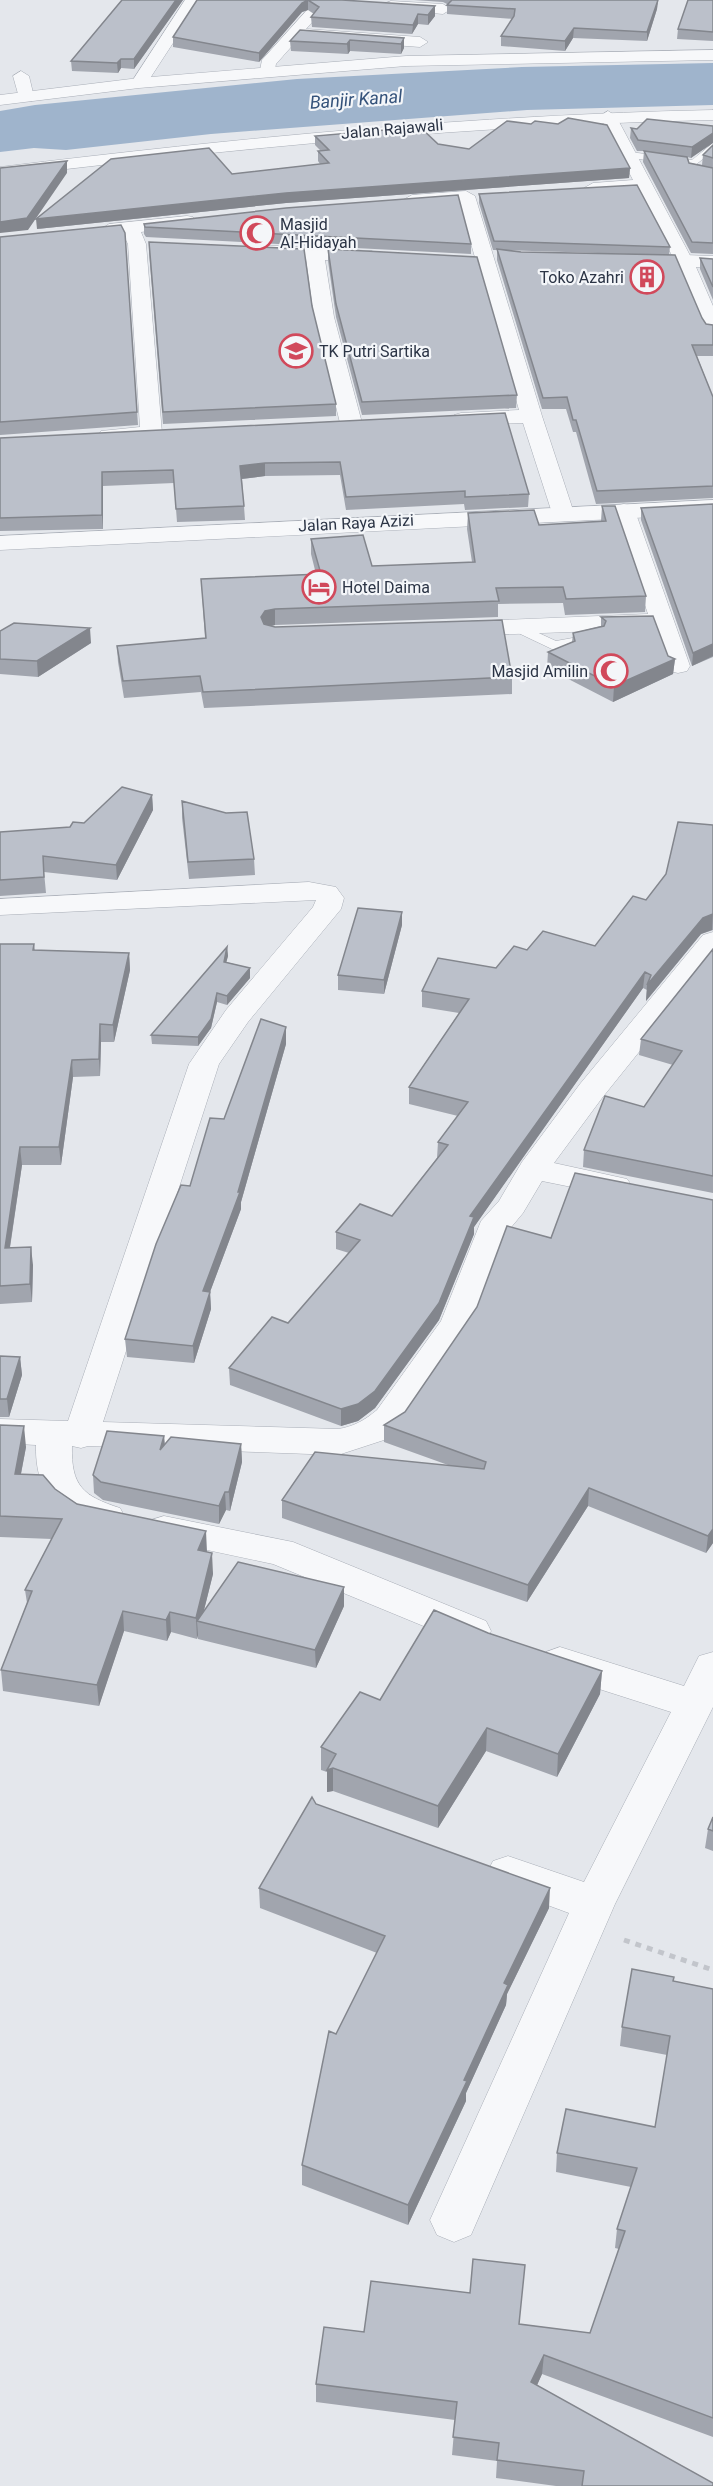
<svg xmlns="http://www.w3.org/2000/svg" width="713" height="2486" viewBox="0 0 713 2486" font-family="Roboto,sans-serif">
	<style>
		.water { fill: #9fb4cc }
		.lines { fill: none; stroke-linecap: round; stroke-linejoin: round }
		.service-casing { stroke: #a9aeb7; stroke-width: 1 }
		.minor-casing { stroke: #a9aeb7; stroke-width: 1 }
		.tertiary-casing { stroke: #a9aeb7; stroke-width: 1 }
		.path { stroke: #c2c5cb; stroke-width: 5; stroke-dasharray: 6 6; stroke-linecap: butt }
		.service { fill: #f7f8fa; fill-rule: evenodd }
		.minor { fill: #f7f8fa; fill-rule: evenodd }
		.tertiary { fill: #f7f8fa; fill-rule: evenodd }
		.wall { fill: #a1a5ae; fill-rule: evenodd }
		.shaded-wall { fill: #83868d }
		.building { fill: #bbc0ca; stroke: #83868d; stroke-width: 1.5 }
		.labels { text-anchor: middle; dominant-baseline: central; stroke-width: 4.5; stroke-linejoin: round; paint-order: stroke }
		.far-street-label { font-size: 16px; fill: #2b3445; stroke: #f4f6f9 }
		.far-poi-label { font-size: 16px; fill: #2b3445; stroke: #f4f6f9; text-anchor: start }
		.far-water-label { font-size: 18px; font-style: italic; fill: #34527a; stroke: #f4f6f9 }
	</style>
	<rect width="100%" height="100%" fill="#e4e7ec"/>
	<path class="water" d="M713 63V105L527 110 211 134 66 150 34 148 0 152V111L35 105 297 79 522 67Z"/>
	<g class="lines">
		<defs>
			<path id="service" d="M713 143V151L694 166 630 158 625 155 630 152 692 160Z
				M517 623 556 641 589 635 596 639 594 642 554 650 512 630 510 627Z"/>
			<path id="minor" d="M185 0H201L145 86H133L131 83Z
				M316 0H332L306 29 420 37 428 42 420 47 299 38 276 64 274 73H262L260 70 262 60Z
				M391 1 443 4 451 9 443 14 386 9 383 6 386 3Z
				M21 71 29 76 34 97 32 101H20L13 76Z
				M608 111 616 116 693 261 691 265H677L638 191 593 193 584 188 593 183 633 180 600 116Z
				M466 191 475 196 542 416 574 513 571 518H555L552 513 523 423 461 425 454 423 450 419 454 415 461 413 519 410 459 202 412 205 403 200 412 195Z
				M187 216 193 217 196 221 193 225 141 232 146 244 162 433 159 438 151 439 101 441 98 436 101 431 140 427 128 244 123 234 109 236 100 230 109 224Z
				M259 245 372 251 381 257 372 263 325 260 334 317 362 423 358 427H344L340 423 314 317 306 259 252 255 250 251Z
				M624 504 632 506 635 511 690 666 687 671 678 673 669 671 653 629 457 636 448 634 445 629 448 624 457 622 648 614 613 511 616 506Z
				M309 882 336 887 344 898 341 909 248 1022 219 1064 103 1422 338 1429C353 1427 365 1420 377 1410L441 1321 481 1221 499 1201 522 1162 580 1084 703 935 713 932V960L602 1098 554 1163 627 1179 632 1186 627 1193 616 1196 542 1181 523 1213 508 1231 474 1323 403 1428 384 1440 338 1455 88 1446 81 1448 72 1446C71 1486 83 1496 120 1508L125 1517 120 1526C106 1531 98 1528 84 1523 48 1511 35 1480 36 1445L0 1443V1419L68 1421 189 1064 226 1010 313 907 316 900 0 915V899Z
				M164 1516 293 1542 486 1621 491 1631 486 1641 472 1646 273 1564 151 1538 145 1529 151 1520Z
				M560 1647 684 1686 699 1656 713 1652V1707L615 1904 471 2235 454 2242 437 2235 430 2220 569 1913 493 1885 487 1873 493 1861 508 1856 584 1882 671 1712 546 1672 540 1662 546 1652Z"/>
			<path id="tertiary" d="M713 50V60L406 66 139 88 0 105V95L139 78 406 56Z
				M713 110V120C474 125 237 148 0 177V167C237 138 474 115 713 110Z
				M684 255 713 256V268L696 267 713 306V335L706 333 703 329 675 261Z
				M713 500V514L0 550V536Z"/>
		</defs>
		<use href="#service" class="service-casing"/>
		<use href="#minor" class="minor-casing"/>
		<use href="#tertiary" class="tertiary-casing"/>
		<path class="path" d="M624 1940 713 1970"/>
		<use href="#service" class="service"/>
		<use href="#minor" class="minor"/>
		<use href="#tertiary" class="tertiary"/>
	</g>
	<path class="wall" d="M122 0H183L134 69 121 68 118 73 72 71 71 61Z
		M197 0H342L435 16 428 25 418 24 412 34 312 27 311 17 314 14 308 10 302 12 259 62 173 47V37Z
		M414 0H658L657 9 647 41 573 38 565 51 501 46V36L513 19 447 14V4L443 2Z
		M713 0V41L677 39 678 29Z
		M404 38V48L401 54 350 51 348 54 291 51 290 41Z
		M713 126 691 158 687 157 689 163 702 165 703 155 713 145V254L691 253 643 162 644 151H637L630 138 631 128 637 129Z
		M315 136 438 144 469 149 630 168 629 178 286 203 37 229 232 174 320 164 318 161V151H321L315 145Z
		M479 194 670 247 669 255 702 318 706 324 713 325V356H697L713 397V498L596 504 576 432H573L566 409H542L497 260V250H493L479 203ZM504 250 631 254 521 252Z
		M144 224 471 244V254L146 237 144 234Z
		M125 233 138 425 0 435V237Z
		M328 249 517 395 516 408 362 415 336 317 328 261Z
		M149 252 312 306 336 404V416L163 424Z
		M700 258 713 259V300L700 269Z
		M505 413 529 494 528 507 465 510 464 504 346 510 340 475 265 476 242 479 245 520 177 522 174 483 103 486V529L0 531V438Z
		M713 504V657L692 666 641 520V508Z
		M602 506 646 596 645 612 565 615 563 603 498 604V617L275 625 270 626 512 677V694L204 708 201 692 124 698 118 662 117 646 205 638 201 579 316 574 311 554V539L372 566 472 562 467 529 468 513 539 525 601 521Z
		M601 617 668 656 675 659 673 674 613 702 547 668 548 652 572 642 573 633 601 626Z
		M0 631 91 643 38 677 0 674Z
		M152 795 153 810 117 880 44 872 46 893 0 896V832L70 827 84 823Z
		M182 801 254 859 255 875 189 879 182 818Z
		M713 825V930L701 934 646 1001 647 990 643 988 520 1161 474 1227V1234L439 1320 375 1408 358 1421 341 1426 230 1385 229 1368 288 1323 349 1253 336 1249V1232L392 1216 437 1158 438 1142 458 1116 409 1104V1087L459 1013 422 1007V991L496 968 527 950 595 946 646 900Z
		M402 912V925L384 994 338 990V975Z
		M0 944H34L35 950 129 953 130 970 114 1042H101L100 1076 73 1077 61 1165H22L10 1248 33 1265 32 1302 0 1304Z
		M227 947 228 956 226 962 250 968V978L227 1005 217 1002 211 1028 198 1046 152 1044 151 1035Z
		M713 949V1193L583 1167 584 1150 644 1107 673 1065 639 1055 641 1039Z
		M286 1027V1044L241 1202V1209L210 1292 211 1309 194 1363 127 1357 125 1339 190 1186 224 1119Z
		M551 1238 713 1543 706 1553 588 1506 527 1602 282 1518V1500L448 1465 384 1442V1425L405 1412Z
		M0 1356 20 1357 22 1375 9 1417H0Z
		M0 1425 26 1447 21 1474 55 1489 77 1504 207 1552 213 1574 204 1610 344 1587V1606L316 1668 198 1639V1635L197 1639 171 1632 167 1641 124 1631 99 1706 3 1691 1 1670 27 1603 25 1590 52 1539 0 1537Z
		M164 1436 165 1444H241L242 1462 230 1511 226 1510 219 1524 103 1500 94 1493 93 1475Z
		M488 1633 602 1671 600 1694 557 1777 486 1751 438 1828 333 1791 327 1792V1772L321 1770V1747L380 1700Z
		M316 1804 549 1908 507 1994 506 2005 466 2093V2101L408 2225 302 2185V2165L336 2034 377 1953 260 1908 259 1888Z
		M713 1817V1851L705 1848 708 1829Z
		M673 1981 713 1989V2437L542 2374 537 2385 713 2486H556L496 2478 497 2461 452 2455 455 2420 316 2402V2384L364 2332 520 2324 590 2333 619 2249 615 2248 617 2229 631 2187 556 2172 557 2153 655 2127 667 2055 620 2046 622 2027Z"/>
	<path class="shaded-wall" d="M176 0H183L134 69V59Z
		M308 0V10L302 12 259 62V53L302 3Z
		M658 0 657 9 647 41V32Z
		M435 6V16L428 25V15Z
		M418 14V24L412 34 413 25Z
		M574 28 573 38 565 51V41Z
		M404 38V48L401 54V44Z
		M350 40V51L348 54 347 44Z
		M121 59V68L118 73 117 63Z
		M713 133V143L691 158 692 147Z
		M67 161V173L28 230 0 233V222Z
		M630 168 629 178 286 203 37 229 36 219 286 193Z
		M265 463V476L241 479 240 466Z
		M102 472 103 486V529L102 515Z
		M275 609V625L266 627 261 617 265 611Z
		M90 628 91 643 38 677 37 661Z
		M713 644V656L692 666 693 653Z
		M675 659 673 674 613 702 614 686Z
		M152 795 153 810 117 880 116 865Z
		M402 912V925L384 994V980Z
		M713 914 712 930 701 934 646 1001 647 985 703 918Z
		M227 947 228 956 224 971V962Z
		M129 953 130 970 114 1042 113 1025Z
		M250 968V978L227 1005V996Z
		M645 972 643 988 474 1227V1234L439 1320 375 1408 358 1421 341 1426V1409L470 1216Z
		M217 993V1002L211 1028 198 1046V1037Z
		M100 1024 101 1042 100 1076 99 1059Z
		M286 1027V1044L241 1202V1209L204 1308 203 1291 238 1192Z
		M72 1060 73 1077 61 1165 59 1147Z
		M20 1147 22 1165 7 1266 5 1248Z
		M31 1247 33 1265 32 1302 30 1284Z
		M210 1292 211 1309 194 1363 193 1346Z
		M20 1357 22 1375 9 1417 7 1399Z
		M24 1426 26 1447 17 1494 15 1474Z
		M164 1436 165 1455 160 1450Z
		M241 1444 242 1462 230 1511 229 1492Z
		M589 1488 588 1506 527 1602 528 1585Z
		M225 1492 226 1510 219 1524V1506Z
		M713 1529V1543L706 1553 708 1536Z
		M206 1531 207 1552 198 1550Z
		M212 1553 213 1574 201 1622 197 1621 198 1635 197 1639 196 1618Z
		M344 1587V1606L316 1668 315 1650Z
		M123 1611 124 1631 99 1706 97 1685Z
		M170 1612 171 1632 167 1641 166 1620Z
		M602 1671 600 1694 557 1777 558 1754Z
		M487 1728 486 1751 438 1828V1806Z
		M333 1768V1791L327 1792V1770Z
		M550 1888 549 1908 507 1994 506 2005 466 2093V2101L408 2225V2205L464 2080 504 1983Z
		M544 2355 542 2374 530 2401 531 2382Z"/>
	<path class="building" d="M122 0H176L134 59H121L117 63 71 61Z
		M197 0H342L435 6 428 15 418 14 413 25 311 17 319 7 308 0 302 3 259 53 173 37Z
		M452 0H658L647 32 574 28 565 41 501 36 514 16 515 9 447 5Z
		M688 0H713V32L678 29Z
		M300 30 404 38 401 44 350 40 347 44 290 41Z
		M568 118 607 125 630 168 286 193 36 219 111 159 209 148 232 174 329 163 318 151 329 150 315 136 420 127 438 144 469 149 507 121 531 124 535 121 558 124Z
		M647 119 713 126V133L692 147 638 140 631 128 637 129Z
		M713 145V158L703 155Z
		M644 151 687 157 689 163 713 168V243L692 242Z
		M67 161 27 218 0 222V168Z
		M637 185 670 247 494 241 479 194Z
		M458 195 471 244 145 227 144 224 286 208Z
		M121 225 125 233 137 412 0 422V237Z
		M149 242 304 249 312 306 336 404 163 412Z
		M328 249 477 257 517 395 362 402 336 304Z
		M497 249 521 252 675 255 702 318 706 324 713 325V345H692L713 397V486L597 491 576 420H573L567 397 543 398Z
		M700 258 713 259V287Z
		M505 413 529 494 465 497V491L346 497 340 462 265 463 240 466 244 506 176 509 173 470 102 472V515L0 518V438Z
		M713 504V644L693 653 641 508Z
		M602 506H615L646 596 566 599 563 587 496 588 499 601 275 609 265 611 261 617 264 624 275 627 502 620 512 677 203 692 200 676 123 681 117 646 206 638 201 579 321 574 311 539 363 535 372 566 475 562 468 513 534 510 539 525 606 521Z
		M653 616 668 656 675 659 614 686 548 652 575 641 573 633 604 626 606 621 601 617Z
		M14 623 90 628 37 661 0 659V631Z
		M122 787 152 795 116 865 43 856 44 877 0 880V832L70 827 73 822 84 823Z
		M182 801 226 813 247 812 254 859 188 862Z
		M678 822 713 825V914L703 918 647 985 651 975 645 972 470 1216 474 1217 439 1303 375 1391 358 1404 341 1409 229 1368 272 1317 288 1323 360 1240 336 1232 360 1204 392 1216 448 1145 438 1142 468 1102 409 1087 469 999 422 991 438 958 496 968 514 946 527 950 543 931 595 946 633 896 646 900 666 874Z
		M358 908 402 912 384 980 338 975Z
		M0 944H34L33 950 129 953 113 1025 100 1024 99 1059 72 1060 59 1147H20L5 1248 31 1247 30 1284 0 1286Z
		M227 947 224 962 250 968 227 996 217 993 211 1019 198 1037 151 1035Z
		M713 949V1176L584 1150 605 1096 644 1107 682 1051 641 1039Z
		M261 1019 286 1027 238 1192H240L203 1291 210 1292 193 1346 125 1339 156 1244 181 1185 190 1186 210 1118 224 1119Z
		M575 1173 713 1200V1529L708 1536 589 1488 528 1585 282 1500 315 1452 484 1469 486 1462 384 1425 405 1412 477 1307 507 1226 551 1238Z
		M0 1356 20 1357 7 1399H0Z
		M0 1425 24 1426 15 1474 43 1475 55 1489 77 1504 206 1531 198 1550 212 1553 196 1618 170 1612 166 1620 123 1611 97 1685 1 1670 32 1591 25 1590 62 1519 0 1516Z
		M107 1431 164 1436 160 1450 171 1437 241 1444 229 1492H225L219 1506 101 1482 93 1475Z
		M238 1562 344 1587 315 1650 197 1621Z
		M434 1610 488 1633 602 1671 558 1754 487 1728 438 1806 333 1768 327 1770 336 1754 321 1747 360 1692 380 1700Z
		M312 1797 316 1804 550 1888 504 1983 508 1985 464 2080 467 2081 408 2205 302 2165 329 2031 336 2034 385 1936 259 1888Z
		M713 1817V1831L708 1829Z
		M632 1969 674 1977 673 1981 713 1989V2418L544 2355 531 2382 713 2483V2486H582L584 2471 497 2460 499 2443 453 2437 457 2402 316 2384 324 2327 364 2332 371 2281 470 2293 473 2259 525 2265 519 2324 590 2333 625 2231 617 2229 637 2168 557 2153 566 2109 655 2127 670 2036 622 2027Z"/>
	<defs>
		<symbol id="mosque-ring" viewBox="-11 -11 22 22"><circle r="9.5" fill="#f4f6f9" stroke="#d1495b" stroke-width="1.5"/><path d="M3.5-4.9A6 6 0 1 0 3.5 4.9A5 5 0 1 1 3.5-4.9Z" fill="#d1495b"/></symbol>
		<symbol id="building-ring" viewBox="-11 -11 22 22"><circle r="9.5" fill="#f4f6f9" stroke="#d1495b" stroke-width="1.5"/><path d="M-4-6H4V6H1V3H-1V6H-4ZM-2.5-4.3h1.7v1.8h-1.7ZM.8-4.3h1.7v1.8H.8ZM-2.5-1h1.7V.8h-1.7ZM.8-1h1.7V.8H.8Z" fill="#d1495b"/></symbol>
		<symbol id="school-ring" viewBox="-11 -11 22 22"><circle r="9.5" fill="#f4f6f9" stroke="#d1495b" stroke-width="1.5"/><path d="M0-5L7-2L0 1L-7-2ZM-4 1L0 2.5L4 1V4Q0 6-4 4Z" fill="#d1495b"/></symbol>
		<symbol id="hotel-ring" viewBox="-11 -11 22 22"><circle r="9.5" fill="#f4f6f9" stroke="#d1495b" stroke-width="1.5"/><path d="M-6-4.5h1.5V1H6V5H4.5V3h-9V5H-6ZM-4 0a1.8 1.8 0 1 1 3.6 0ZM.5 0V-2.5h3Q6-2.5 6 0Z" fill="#d1495b"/></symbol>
	</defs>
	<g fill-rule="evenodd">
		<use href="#mosque-ring" x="238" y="214" width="38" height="38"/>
		<use href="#building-ring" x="628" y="258" width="38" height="38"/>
		<use href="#school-ring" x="277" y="332" width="38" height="38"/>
		<use href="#hotel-ring" x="300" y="568" width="38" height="38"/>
		<use href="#mosque-ring" x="592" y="652" width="38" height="38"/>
	</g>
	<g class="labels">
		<g class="far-street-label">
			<text transform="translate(392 129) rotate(-5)">Jalan Rajawali</text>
			<text transform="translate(356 523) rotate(-3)">Jalan Raya Azizi</text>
		</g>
		<g class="far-poi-label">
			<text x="280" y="224">Masjid<tspan x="280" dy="18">Al-Hidayah</tspan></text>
			<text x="624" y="277" text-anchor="end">Toko Azahri</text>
			<text x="319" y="351">TK Putri Sartika</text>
			<text x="342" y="587">Hotel Daima</text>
			<text x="588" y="671" text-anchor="end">Masjid Amilin</text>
		</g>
		<g class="far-water-label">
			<text transform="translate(356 99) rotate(-4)">Banjir Kanal</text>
		</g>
	</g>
</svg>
